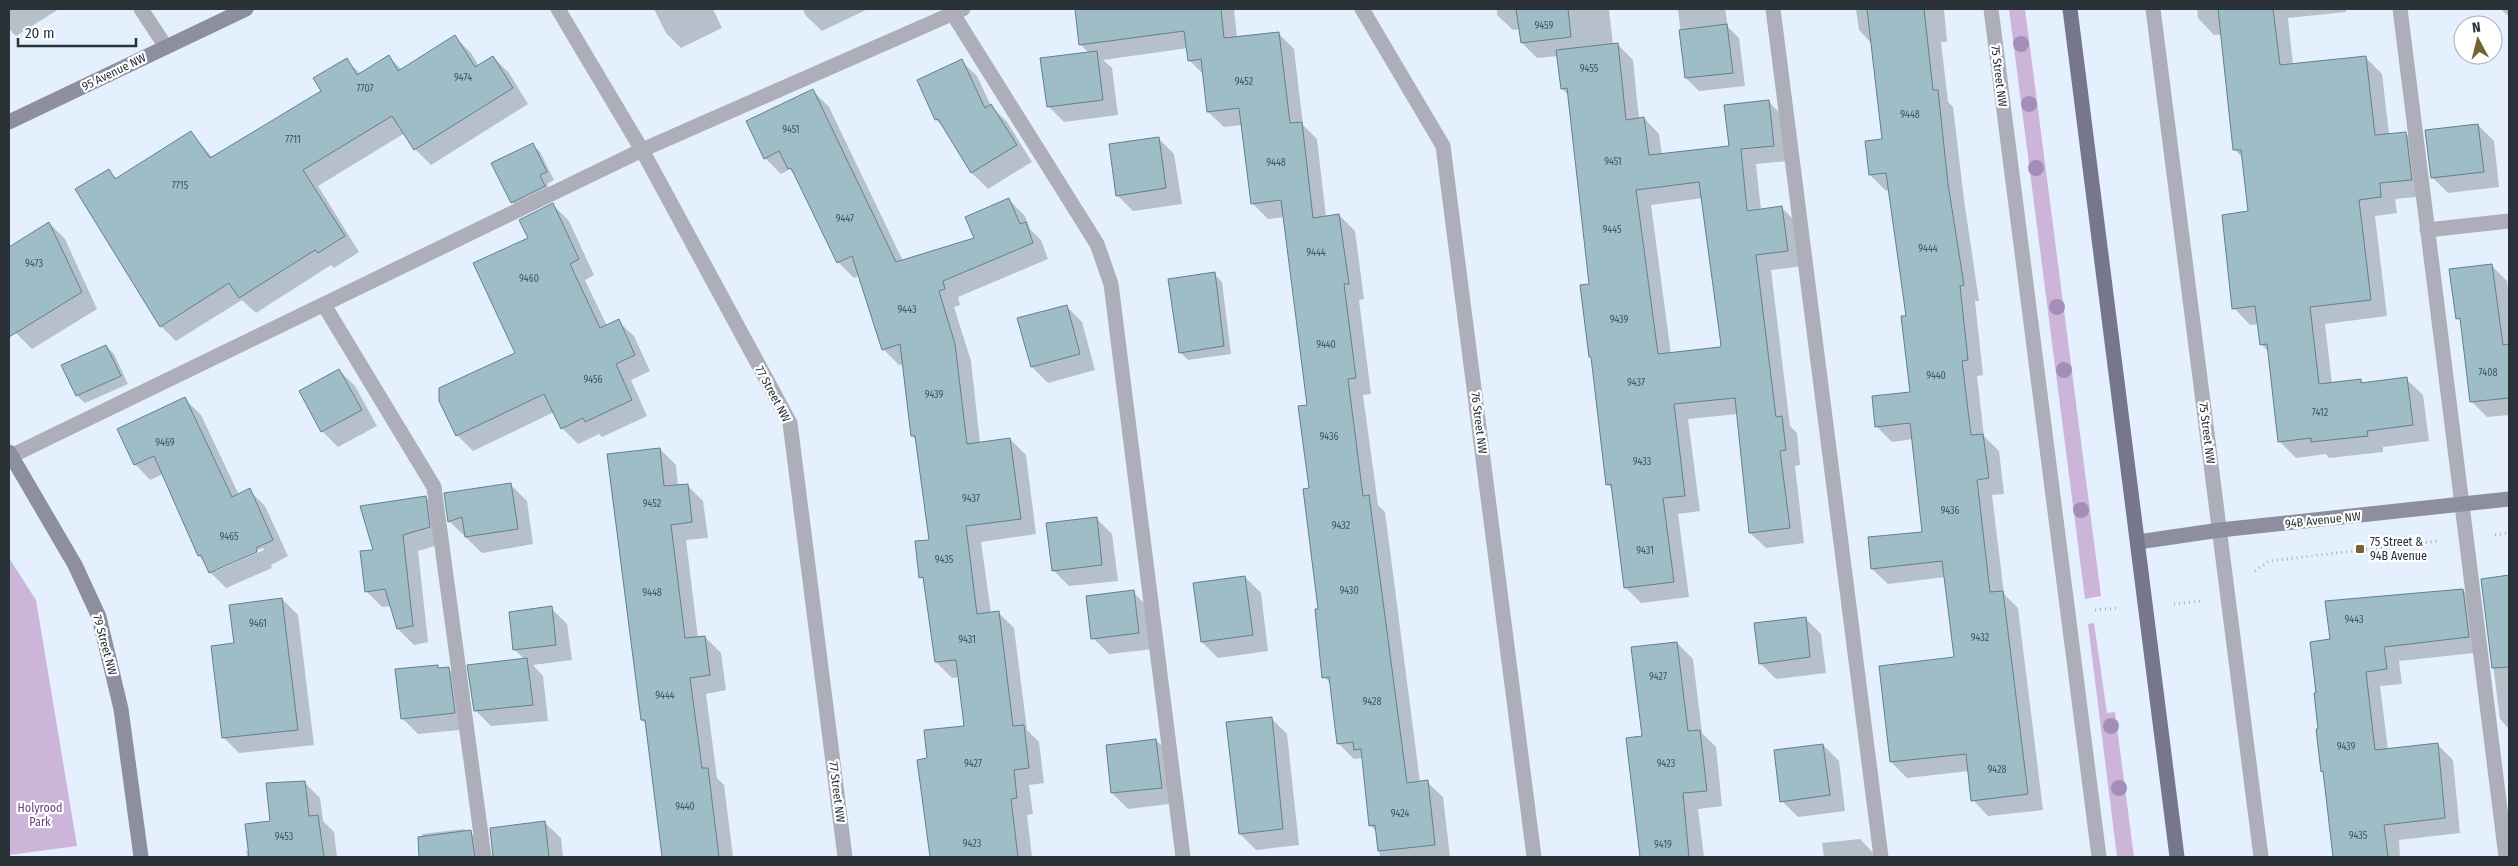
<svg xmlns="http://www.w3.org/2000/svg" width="2518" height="866" viewBox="0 0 2518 866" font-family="'Fira Sans Condensed',sans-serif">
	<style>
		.green { fill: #cdb5d9 }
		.shadow { fill: #0003; fill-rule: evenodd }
		.building { fill: #9ebdc7; stroke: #638089; fill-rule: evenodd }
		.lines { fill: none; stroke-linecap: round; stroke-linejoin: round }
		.path { stroke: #a5b0bb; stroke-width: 3; stroke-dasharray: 1 4; stroke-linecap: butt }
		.lane { stroke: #adaeb9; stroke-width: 15 }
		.street { stroke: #adaeb9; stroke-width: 15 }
		.secondary { stroke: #8d8e9f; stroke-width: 15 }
		.primary { stroke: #76778c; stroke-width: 15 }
		.tree { fill: #a28eb9 }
		.poi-dot { fill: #746331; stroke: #fff; stroke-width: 2 }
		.labels { text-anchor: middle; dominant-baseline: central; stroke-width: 4.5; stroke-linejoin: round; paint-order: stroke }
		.number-label { font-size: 10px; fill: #46545c }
		.street-label { font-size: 12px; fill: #293139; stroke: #fff }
		.poi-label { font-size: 12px; fill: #293139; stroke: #fff; text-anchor: start }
		.park-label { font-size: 12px; fill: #6c3e81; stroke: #fff }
	</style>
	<rect width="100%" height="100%" fill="#e4f0fd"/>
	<path class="green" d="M2009 9H2025L2101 596 2085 599Z
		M9 558 36 600 77 846 9 855Z
		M2094 623 2107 713 2115 712 2134 857H2117L2088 624Z"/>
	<path class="shadow" d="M9 9H59L16 36 9 29Z
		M654 9H713L722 28 681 48 666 33Z
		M803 9H868L822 31 806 16Z
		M1076 9H1234L1237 38 1278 33 1294 49 1303 125 1317 139 1326 217 1339 215 1355 231 1364 299 1359 300 1371 394 1363 395 1378 505 1385 512 1420 782H1427L1443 797 1450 857H1380L1377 832 1370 825 1363 758 1354 759 1338 743 1331 684 1324 677 1311 489 1309 406 1285 217 1268 219 1252 203 1243 125 1224 127 1208 112 1204 75 1189 60 1188 48 1103 60 1112 68 1118 115 1064 122 1048 106 1089 53 1081 45Z
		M1497 9H1609L1613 45 1617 44 1633 60 1639 119 1644 118 1659 134 1662 155 1730 148 1768 101 1784 117 1789 161 1756 164 1761 210 1782 208 1797 223 1803 266 1771 270 1790 426 1797 433 1800 465 1795 466 1804 543 1766 548 1750 533 1738 414 1688 419 1700 511 1678 514 1689 597 1641 603 1625 587 1613 490 1607 484 1590 285 1569 95 1562 89 1558 56 1537 58 1522 43 1520 29 1513 30 1497 15ZM1703 198 1715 286 1721 348 1671 354 1651 205Z
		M1678 9H1725L1728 27 1739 38 1745 86 1699 91 1686 78Z
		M1856 9H1944L1947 42H1941L1948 102 1953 107 1964 200 1979 301H1975L1983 375 1977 376 1984 436 1999 451 2004 494 1992 495 2004 594 2018 608 2043 810 1988 816 1973 800 1969 771 1907 778 1891 762 1955 658 1945 577 1888 584 1872 569 1924 533 1913 439 1892 442 1876 426 1911 393 1907 317 1890 190 1886 191 1870 175 1884 141 1872 44 1859 30Z
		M2197 9H2346V12L2288 18 2293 65 2365 57 2382 74 2389 135 2405 133 2422 149 2428 196 2395 199 2397 213 2375 216 2387 316 2325 324 2332 384 2361 380 2364 384 2406 379 2423 395 2429 441 2383 447V452L2329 458 2326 454 2296 458 2279 441 2269 352 2261 344 2259 324 2250 325 2234 308 2249 213 2243 158 2235 150 2222 34 2214 35 2198 18Z
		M2501 9H2509V17Z
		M455 37 471 53 479 66 493 57 509 73 528 104 431 165 415 149 405 133 318 186 359 252 334 268 331 265 256 313 242 300 176 341 161 326 109 171 117 179 191 133 213 158 323 92 346 60 361 74 389 57 402 70Z
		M961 61 977 76 991 106 1007 122 1032 162 988 189 972 173 945 128 936 120 918 81Z
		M813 91 829 107 903 261 976 239 1009 200 1025 216 1030 229 1041 240 1048 259 958 297 960 305 954 307 971 361 980 443 1010 439 1026 455 1036 534 981 542 991 613 998 612 1014 628 1027 730 1039 742 1044 783 1029 785 1033 814 1027 815 1032 857H931L918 761 928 760 965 727 959 677 952 678 936 662 925 581 921 577 931 541 917 440 912 436 904 364 899 365 883 349 860 275 854 278 838 262 795 175 790 169 781 174 765 158Z
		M2478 125 2494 141 2499 187 2448 193 2432 177Z
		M1158 138 1174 154 1182 204 1133 211 1117 195Z
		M532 144 540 152 554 180 547 184 552 195 520 210 512 202Z
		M553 205 569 221 594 275 585 280 607 326 618 321 634 336 650 371 631 380 647 416 602 437 599 434 578 444 562 428 554 412 473 451 457 435 516 354 530 238Z
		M49 223 65 239 97 309 32 349 16 333 9 322V292L14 288 9 279V248Z
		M2491 265 2507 281 2509 296V415L2487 417 2471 401 2462 322 2457 318Z
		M1214 274 1222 282 1231 354 1188 360 1180 352Z
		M1066 306 1082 322 1095 370 1048 383 1032 367Z
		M106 346 114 354 128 384 85 403 77 396Z
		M339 370 355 386 377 426 338 447 322 431Z
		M185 399 201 415 239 495 249 490 265 506 288 556 271 565 272 568 226 588 210 572 199 555 163 474 150 480 135 464ZM263 548 264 550 216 571 214 569Z
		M660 449 676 465 678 486 687 485 703 501 708 538 686 540 698 638 705 637 721 653 726 690 706 694 717 778 724 785 733 857H664L647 725 642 720Z
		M511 485 527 501 533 544 482 553 449 521Z
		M425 497 441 513 445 543 418 551 428 642 414 645 398 629 391 606 382 607 366 591 375 551Z
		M1096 518 1112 534 1118 581 1069 586 1053 570Z
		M1245 577 1261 593 1268 651 1218 658 1202 642Z
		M2509 577V729L2500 719 2482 580Z
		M2463 590 2478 605 2483 652 2399 661 2402 684 2380 686 2388 750 2438 745 2453 760 2460 833 2399 840 2400 857H2334L2325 774 2322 771 2318 694 2331 640Z
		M1133 592 1149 608 1154 649 1109 654 1093 638Z
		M282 599 298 615 314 745 239 753 223 737 235 644Z
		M551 608 567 624 572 660 533 665 543 676 548 721 491 726 475 710 525 660 515 650Z
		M1805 618 1821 634 1826 673 1776 679 1760 663Z
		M1677 643 1693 659 1702 733 1716 747 1722 806 1698 809 1704 857H1642L1627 739 1643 737Z
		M437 666 440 669 448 668 464 684 470 729 418 734 402 718Z
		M1271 718 1287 734 1299 845 1256 850 1240 834Z
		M1156 740 1172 756 1177 803 1128 809 1112 793Z
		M1823 745 1839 761 1845 811 1798 817 1782 801Z
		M304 782 320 798 323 821 334 832 337 857H247L246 851H250Z
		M545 823 561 838 563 857H494Z
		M464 829 467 832H470L486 848 488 857H424L422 834Z
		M1860 839 1877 857H1824L1822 843Z"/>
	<path class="building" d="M1075 9H1221L1224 38 1279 32 1290 123 1302 122 1313 218 1339 214 1349 284H1344L1356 378 1348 379 1363 496 1369 495 1407 783 1428 780 1435 845 1378 851 1375 825 1369 826 1361 749 1354 750 1353 742 1337 744 1329 677 1322 678 1315 609H1318L1303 489 1309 488 1298 406 1307 405 1281 200 1251 204 1239 108 1207 112 1201 59 1188 61 1184 31 1079 45Z
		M1516 9H1568L1571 37 1521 43Z
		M1867 9H1924L1933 90H1938L1948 184 1964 285 1960 286 1968 360 1962 361 1971 435 1983 434 1989 478 1977 480 1990 592 2003 591 2028 794 1971 801 1966 754 1890 762 1879 666 1954 657 1942 561 1871 569 1868 537 1922 532 1910 423 1875 427 1872 396 1910 392 1901 316H1906L1886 173 1869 175 1865 141 1882 139Z
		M2218 9H2273L2280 65 2366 56 2375 135 2406 132 2412 180 2380 183 2381 197 2359 200 2371 300 2310 307 2319 384 2361 379V383L2407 377 2413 425 2367 431 2368 436 2311 442V438L2278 442 2267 344 2260 345 2255 306 2232 309 2222 215 2248 211 2241 150H2233Z
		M1727 24 1733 73 1685 78 1679 30Z
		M455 35 475 67 493 56 513 88 414 150 392 116 303 170 345 236 318 253 315 250 239 298 229 283 160 327 75 189 109 169 115 179 191 131 210 158 321 91 313 78 347 58 357 75 389 55 398 71Z
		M1618 43 1626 120 1644 117 1649 155 1729 146 1724 105 1769 100 1774 146 1741 149 1747 211 1782 206 1788 251 1756 255 1776 417 1782 416 1786 450 1780 451 1790 528 1749 533 1735 398 1674 404 1685 496 1663 498 1674 582 1624 588 1611 484 1606 485 1591 357H1589L1580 285 1589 284 1567 88 1561 89 1556 50ZM1699 182 1721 345 1720 347 1658 354 1636 190Z
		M1097 51 1103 100 1047 107 1040 58Z
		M962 59 985 108 991 104 1017 145 971 173 938 119 935 120 917 80Z
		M813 89 896 262 974 238 965 217 1009 198 1020 224 1026 222 1033 243 943 281 945 289 939 291 955 344 967 444 1010 438 1021 519 966 526 977 614 999 611 1013 726 1024 725 1029 768 1014 770 1017 798 1011 799 1018 857H930L917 760 927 758 924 730 964 726 956 660 935 662 923 577 919 578 915 541 929 540 915 436H911L900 344 882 350 852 256 837 263 791 168 788 169 779 151 764 159 746 121Z
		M2478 124 2484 172 2431 178 2425 130Z
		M1159 137 1166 188 1116 196 1109 144Z
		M533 143 547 172 540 175 545 186 511 203 491 163Z
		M553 203 579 259 570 264 600 328 619 319 635 355 616 364 632 400 585 422 583 418 561 429 544 394 456 436 439 401V388L515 353 473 263 528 238 519 220Z
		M49 222 82 292 9 337V247Z
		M2492 264 2503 345 2509 344V398L2470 402 2460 318 2456 319 2449 269Z
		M1215 272 1224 346 1179 353 1168 279Z
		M1067 305 1080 354 1031 367 1017 318Z
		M106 345 121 376 76 396 61 365Z
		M339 369 362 410 321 432 299 391Z
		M185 397 232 497 250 488 273 540 256 548 257 552 209 573 201 555 198 556 154 456 134 465 117 429Z
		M660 448 664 486 688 484 692 522 671 525 685 638 705 636 710 675 690 678 702 768H708L719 857H662L645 720H641L607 454Z
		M511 483 518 529 465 537 462 517 448 522 444 493Z
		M426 496 430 527 403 535 413 626 397 629 385 589 365 592 360 551 373 550 360 506Z
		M1097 517 1102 565 1052 571 1046 523Z
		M2509 575V667L2492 668 2481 579Z
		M1245 576 1253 635 1201 642 1193 583Z
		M2463 589 2469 637 2384 647 2387 669 2366 672 2375 750 2438 743 2445 818 2384 825 2388 857H2333L2323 771 2321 772 2316 729H2318L2314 693H2316L2310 642 2330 639 2325 601Z
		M1134 590 1139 633 1091 639 1086 596Z
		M282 598 298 730 222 738 211 646 234 643 229 605Z
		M552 606 556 645 513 650 509 612Z
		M1806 617 1810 657 1759 664 1754 623Z
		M1677 642 1688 731 1700 730 1707 791 1683 793 1689 857H1640L1626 738 1642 736 1631 647Z
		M527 658 533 705 474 711 467 665Z
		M438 665V668L449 667 455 713 401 719 395 669Z
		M1272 717 1283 829 1239 834 1226 722Z
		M1156 739 1162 788 1111 793 1106 745Z
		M1823 744 1830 795 1780 802 1774 750Z
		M305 781 309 816 318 815 324 857H249L245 824 270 821 266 783Z
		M545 821 549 857H493L490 828Z
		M471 830 475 857H419L418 837Z"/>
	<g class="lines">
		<path class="path" d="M2495 535 2509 533
			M2255 571 2269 561 2439 541
			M2174 604 2200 601
			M2095 610 2118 608"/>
		<path class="lane" d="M141 9 166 47
			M1773 9 1881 857
			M2400 9 2506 857
			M953 14 1097 244 1111 284 1183 857
			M2427 230 2509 221
			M324 305 434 487 484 857
			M11 456 642 150 963 9"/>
		<path class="street" d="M558 9 642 150 790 423 845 857
			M1362 9 1443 146 1534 857
			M1991 9 2099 857
			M2153 9 2261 857"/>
		<path class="secondary" d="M9 122 246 9
			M9 452 75 565 99 617 121 709 141 857
			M2138 542 2220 530 2509 499"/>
		<path class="primary" d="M2070 9 2177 857"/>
	</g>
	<g class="tree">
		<circle cx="2021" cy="44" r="8"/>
		<circle cx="2029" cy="104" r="8"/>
		<circle cx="2036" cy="168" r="8"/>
		<circle cx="2057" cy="307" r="8"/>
		<circle cx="2064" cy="370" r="8"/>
		<circle cx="2081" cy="510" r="8"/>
		<circle cx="2111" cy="726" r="8"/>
		<circle cx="2119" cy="788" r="8"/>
	</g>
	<rect class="poi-dot" x="2355" y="544" width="10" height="10" rx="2.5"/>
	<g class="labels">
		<g class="number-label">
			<text x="1544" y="26">9459</text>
			<text x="1589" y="69">9455</text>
			<text x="463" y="78">9474</text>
			<text x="1244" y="82">9452</text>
			<text x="365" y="89">7707</text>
			<text x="1910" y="115">9448</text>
			<text x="791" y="130">9451</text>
			<text x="293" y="140">7711</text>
			<text x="1613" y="162">9451</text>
			<text x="1276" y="163">9448</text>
			<text x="180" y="186">7715</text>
			<text x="845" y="219">9447</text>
			<text x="1612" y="230">9445</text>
			<text x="1928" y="249">9444</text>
			<text x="1316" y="253">9444</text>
			<text x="34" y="264">9473</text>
			<text x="529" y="279">9460</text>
			<text x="907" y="310">9443</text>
			<text x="1619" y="320">9439</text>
			<text x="1326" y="345">9440</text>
			<text x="2488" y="373">7408</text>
			<text x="1936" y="376">9440</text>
			<text x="593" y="380">9456</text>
			<text x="1636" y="383">9437</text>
			<text x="934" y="395">9439</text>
			<text x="2320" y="413">7412</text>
			<text x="1329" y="437">9436</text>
			<text x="165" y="443">9469</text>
			<text x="1642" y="462">9433</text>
			<text x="971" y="499">9437</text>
			<text x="652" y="504">9452</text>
			<text x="1950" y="511">9436</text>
			<text x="1341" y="526">9432</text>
			<text x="229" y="537">9465</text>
			<text x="1645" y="551">9431</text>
			<text x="944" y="560">9435</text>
			<text x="1349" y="591">9430</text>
			<text x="652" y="593">9448</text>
			<text x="2354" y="620">9443</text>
			<text x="258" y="624">9461</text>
			<text x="1980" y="638">9432</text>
			<text x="967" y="640">9431</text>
			<text x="1658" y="677">9427</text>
			<text x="665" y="696">9444</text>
			<text x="1372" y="702">9428</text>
			<text x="2346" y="747">9439</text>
			<text x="973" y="764">9427</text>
			<text x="1666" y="764">9423</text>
			<text x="1997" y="770">9428</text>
			<text x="685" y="807">9440</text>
			<text x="1400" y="814">9424</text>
			<text x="2358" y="836">9435</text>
			<text x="284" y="837">9453</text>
			<text x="972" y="844">9423</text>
			<text x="1663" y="845">9419</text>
		</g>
		<g class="street-label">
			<text transform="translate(114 72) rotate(-26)">95 Avenue NW</text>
			<text transform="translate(1999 76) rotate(83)">75 Street NW</text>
			<text transform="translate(773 394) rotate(62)">77 Street NW</text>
			<text transform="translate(1479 423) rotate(83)">76 Street NW</text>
			<text transform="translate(2207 433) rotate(83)">75 Street NW</text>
			<text transform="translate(2323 520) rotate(-6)">94B Avenue NW</text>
			<text transform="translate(105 645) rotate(75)">79 Street NW</text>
			<text transform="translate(837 792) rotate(83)">77 Street NW</text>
		</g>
		<g class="poi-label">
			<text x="2370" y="542">75 Street &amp;<tspan x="2370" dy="14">94B Avenue</tspan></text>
		</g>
		<g class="park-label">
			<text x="40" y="808">Holyrood<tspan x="40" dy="14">Park</tspan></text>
		</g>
	</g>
	<rect width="2518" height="866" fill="none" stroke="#293139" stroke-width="20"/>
	<g transform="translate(2478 40) rotate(353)"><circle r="24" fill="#ffffff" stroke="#a9adb0"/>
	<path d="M0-4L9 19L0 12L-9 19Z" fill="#746331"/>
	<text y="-8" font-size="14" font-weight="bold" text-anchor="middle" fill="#293139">N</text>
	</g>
	<path d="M18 38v8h118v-8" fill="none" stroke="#293139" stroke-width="2.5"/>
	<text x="25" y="38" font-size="15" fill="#293139" stroke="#ffffff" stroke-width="4" paint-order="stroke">20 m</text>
</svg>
